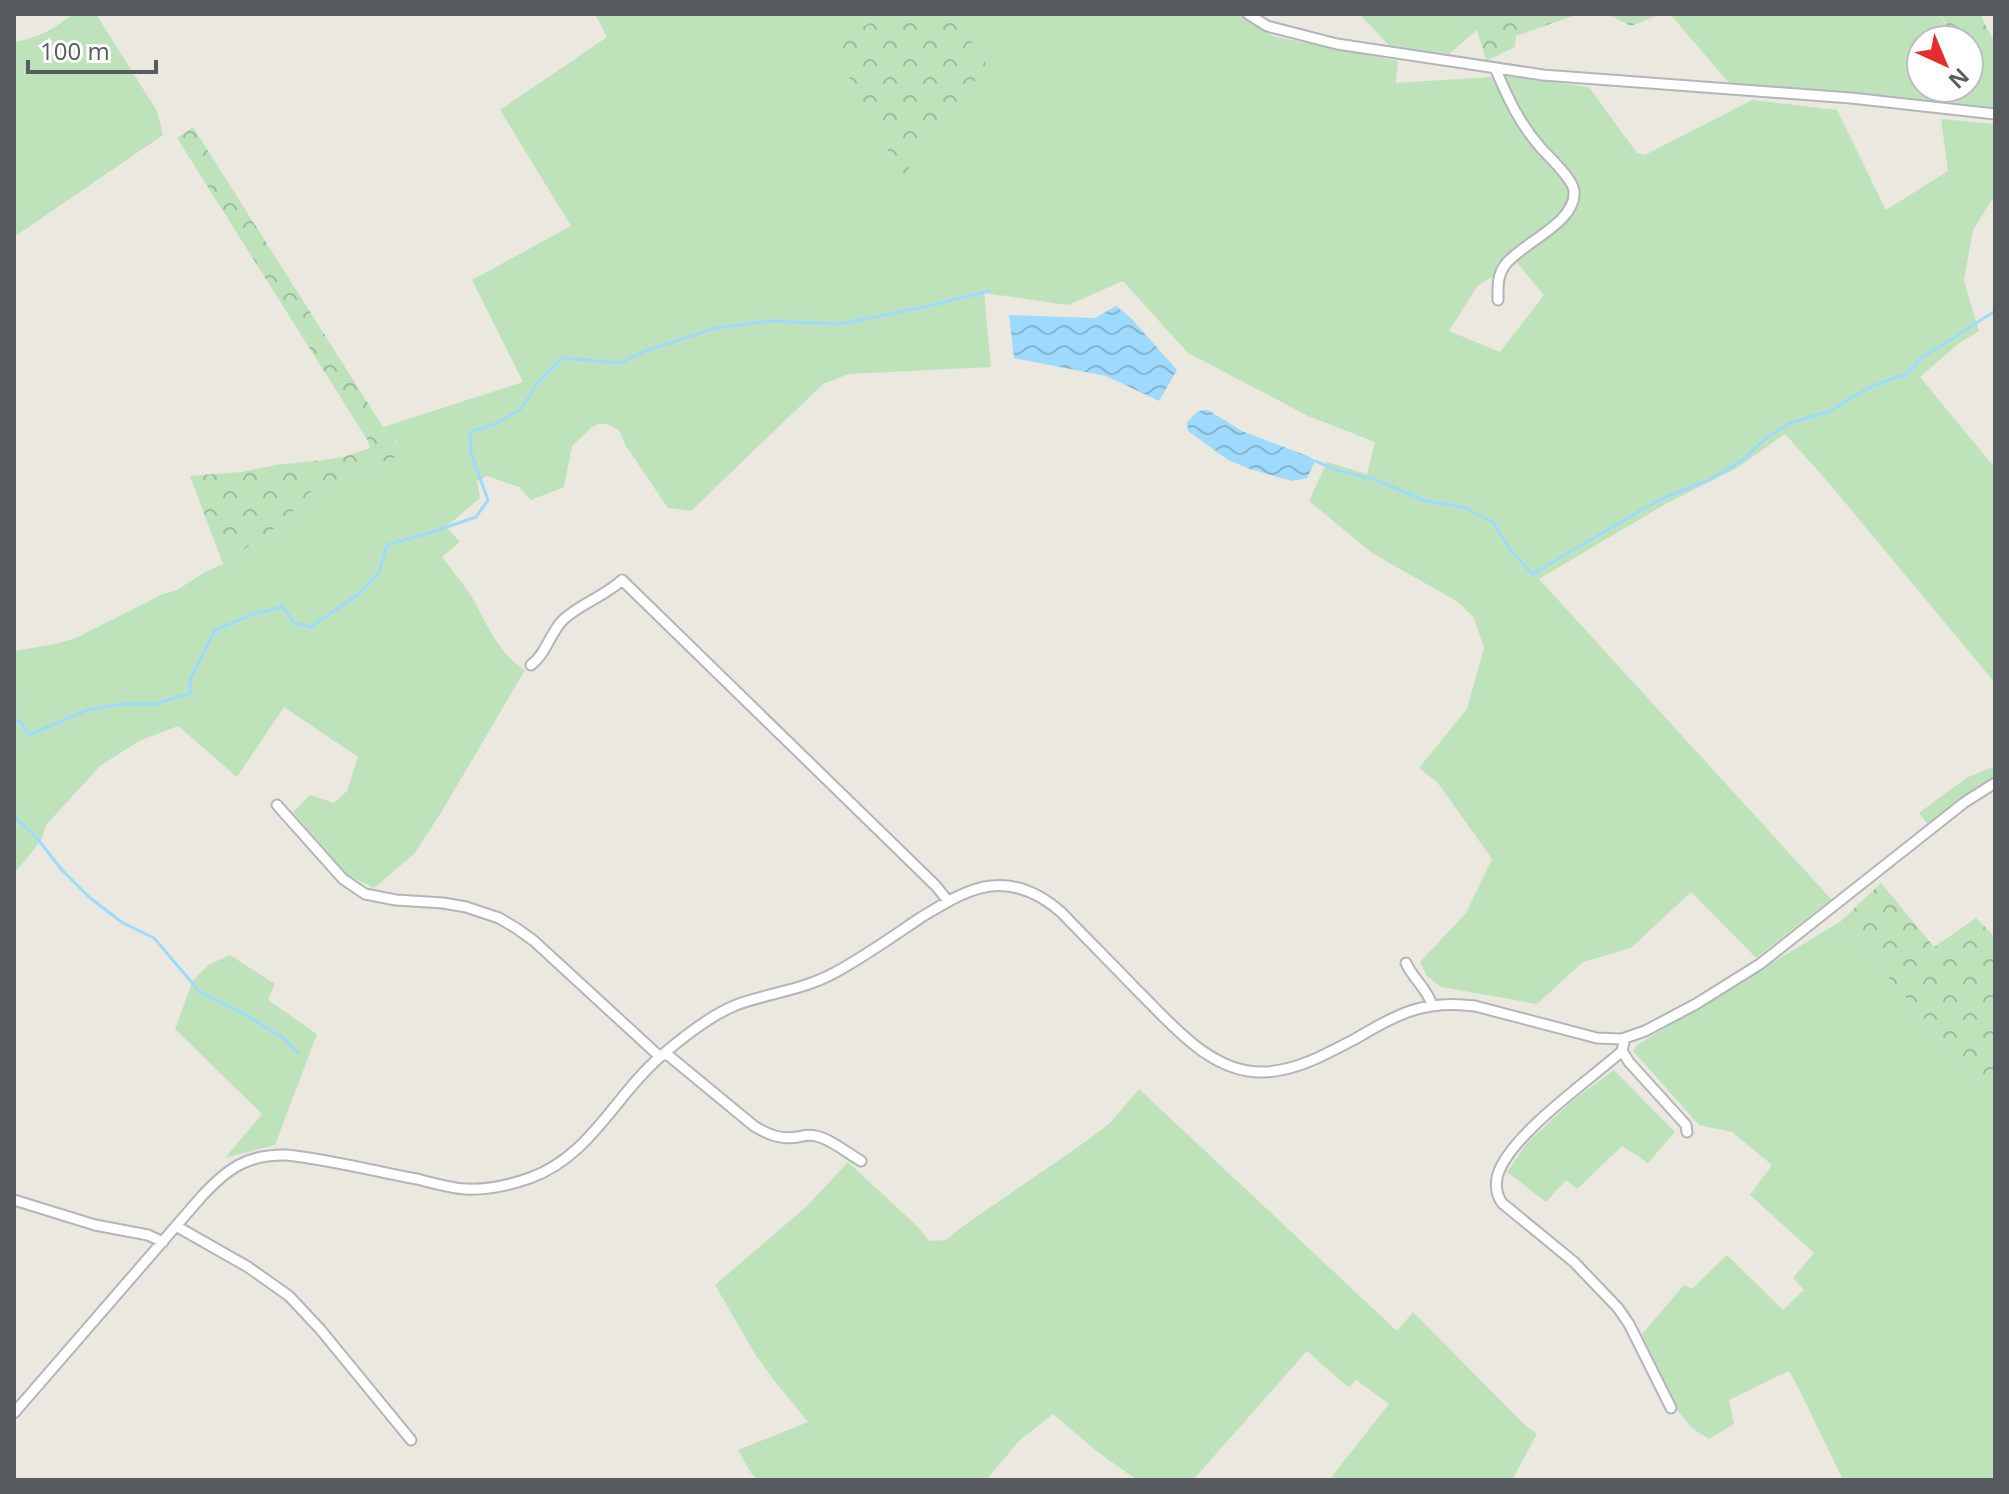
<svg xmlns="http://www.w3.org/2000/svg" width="2009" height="1494" viewBox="0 0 2009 1494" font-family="'Open Sans',sans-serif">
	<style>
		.grass { fill: #bee3bb; fill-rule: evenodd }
		.forest { fill: url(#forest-crowns) }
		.water { fill: url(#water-waves) }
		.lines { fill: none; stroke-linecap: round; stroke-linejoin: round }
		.stream { stroke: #9ddafd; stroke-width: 3 }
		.minor-casing { stroke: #b2b6ba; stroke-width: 13 }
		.minor { stroke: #fff; stroke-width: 9 }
	</style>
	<defs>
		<pattern id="forest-crowns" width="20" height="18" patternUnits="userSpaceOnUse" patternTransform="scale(2)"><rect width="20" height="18" fill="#bee3bb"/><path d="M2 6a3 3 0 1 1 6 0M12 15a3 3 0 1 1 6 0" fill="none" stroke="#9dbb9b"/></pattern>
		<pattern id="water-waves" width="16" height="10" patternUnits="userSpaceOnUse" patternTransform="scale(2)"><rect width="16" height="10" fill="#9ddafd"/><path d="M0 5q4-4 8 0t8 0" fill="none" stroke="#83b4d0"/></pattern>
	</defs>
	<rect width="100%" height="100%" fill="#ebe8df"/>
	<path class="grass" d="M73 14H96L157 111 163 135 14 237V42C36 39 56 28 73 14Z
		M595 14H1244L1272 36 1398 61 1396 83 1507 76 1589 87 1637 153 1645 155 1752 100 1837 110 1886 210 1948 171 1941 119 1995 124V195L1973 230 1964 281 1979 331 1958 344 1920 377 1995 468V683L1828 482 1785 434 1737 468 1669 502 1539 579 1831 899 1756 958 1691 892 1631 948 1583 962 1537 1004 1441 987 1427 976 1420 962 1466 913 1492 859 1437 782 1419 768 1467 709 1484 648 1474 618 1458 602 1372 553 1309 501 1327 462 1367 474 1375 442 1308 416 1188 353 1123 281 1068 305 984 293 991 367 849 374 823 384 691 511 668 508 626 446 619 430 607 424H599L592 427 572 446 564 487 531 500 519 487 487 476 477 481 480 498 446 527 460 542 442 557C452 571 464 584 473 599 487 624 499 655 525 670L442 811 414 854 374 888 347 875 293 812 310 795 334 803 347 791 358 757 284 707 237 777 178 726 139 741 100 766 46 825 42 838 29 856 14 873V651L55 644 76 638 163 594 177 590 205 572 223 564 283 522 308 494 321 485 396 457 399 445 383 427 523 382 472 280 571 226 500 110 607 37ZM1517 263 1544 295 1500 352 1449 331 1478 285Z
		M1359 14H1530L1477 30 1449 54 1389 45Z
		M1670 14H1939L1956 40H1921V88H1969V61L1995 43V109L1729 83Z
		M1995 766V777L1975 788 1928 824 1919 813 1966 778Z
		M1841 921 1995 1103V1480H1843L1798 1387 1789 1371 1729 1400 1734 1424 1709 1439 1692 1428 1673 1405 1642 1334 1684 1285 1692 1289 1727 1255 1783 1310 1804 1290 1793 1278 1814 1253 1750 1195 1772 1165 1732 1132 1699 1125 1633 1051 1637 1045Z
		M230 955 275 984 268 1000 317 1034 275 1145 225 1158 262 1114 175 1029 193 980 210 964Z
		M1614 1070 1675 1132 1648 1163 1622 1146 1577 1189 1566 1180 1546 1202 1507 1172 1527 1143 1572 1101Z
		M1139 1089 1397 1331 1413 1312 1525 1425 1537 1434 1512 1480H1329L1389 1404 1356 1380 1349 1387 1343 1383 1307 1351 1193 1480H1137L1099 1453 1053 1414 1020 1440 986 1480H758L751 1473 738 1450 808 1422 773 1379 755 1354 715 1285 807 1206 848 1162 918 1227 929 1241 946 1240 963 1226 1088 1140 1109 1124Z"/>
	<path class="forest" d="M894 14H953L987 65 903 176 855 95 836 37Z
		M1530 14H1578L1516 36 1515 47 1486 61 1477 30Z
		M1607 14H1661L1631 26Z
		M1940 14H1980L1995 43 1969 62V40H1956Z
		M193 127 383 427 399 446 396 457 321 485 308 494 283 522 223 564 190 476 242 472 276 465 323 460 343 457 370 448 368 441 177 138Z
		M1881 883 1934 947 1976 918 1995 937V1103L1841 921Z"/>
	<path class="water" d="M1116 306 1130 317 1177 370 1159 401 1106 376 1014 358 1009 315 1095 318Z
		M1208 410 1242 431 1310 457 1315 461 1307 478 1292 481 1250 469 1228 460 1188 431 1187 422 1198 411Z"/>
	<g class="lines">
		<path class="stream" d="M1315 461 1340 471 1374 479 1426 501 1463 507 1493 522 1509 548 1532 574 1657 501 1706 481 1723 472 1744 459 1765 439 1788 424 1833 410 1850 398 1875 385 1907 374 1914 367 1917 361 1995 311
			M14 723 19 720 29 735 87 710 122 704H155L191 693 190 680 215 630 257 613 283 607 294 623 311 627 360 593 379 572 387 545 435 531 476 517 488 500 471 453 470 432 497 423 521 409 538 382 563 358 620 363 645 351 715 328 768 321 840 324 929 306 989 291
			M14 816 36 837 62 870 89 897 123 923 154 938 200 992 239 1011 285 1039 298 1053"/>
		<defs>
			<path id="minor" d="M1248 14 1267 26 1337 44 1543 75 1851 98 1995 114
				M1495 68C1508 98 1519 123 1541 148 1549 157 1573 179 1574 191 1577 223 1521 243 1505 265 1497 276 1498 287 1498 300
				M531 665C547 653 550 632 564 619 582 603 605 596 622 580L936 886 948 901
				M277 805 343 879 365 894 396 900 443 903 466 907 499 918 516 928 534 941 658 1055H668L754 1126C767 1134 780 1140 797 1137 803 1136 808 1134 816 1136 831 1139 847 1153 861 1161
				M1406 963C1413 979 1427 988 1432 1005
				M1622 1039 1624 1042 1622 1051C1590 1080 1511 1134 1498 1174 1495 1184 1496 1194 1502 1203L1574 1262 1618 1308 1629 1324 1671 1408
				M1622 1051 1629 1062 1686 1125 1687 1132
				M14 1200 95 1225 148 1235 163 1242
				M176 1226 248 1267 289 1296 320 1329 411 1440
				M14 1413 202 1196C228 1168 248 1154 287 1155 331 1160 374 1171 417 1179 433 1183 449 1188 465 1189 486 1190 510 1185 530 1178 591 1156 615 1095 661 1056 683 1037 709 1016 736 1005 768 993 803 990 834 973 864 957 892 937 920 918 942 905 965 889 991 886 1019 883 1043 896 1062 913 1086 938 1111 963 1135 988 1170 1022 1210 1074 1264 1072 1297 1071 1326 1054 1355 1039 1398 1014 1424 999 1475 1006L1597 1038 1622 1039 1645 1031 1696 1004 1760 964 1965 802 1995 783"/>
		</defs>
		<use href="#minor" class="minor-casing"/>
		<use href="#minor" class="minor"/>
	</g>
	<rect width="2009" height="1494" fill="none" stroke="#585c60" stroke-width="32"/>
	<g transform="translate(1945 64) rotate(136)"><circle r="38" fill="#ffffff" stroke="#bcbebf" stroke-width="2"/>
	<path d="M0-6L14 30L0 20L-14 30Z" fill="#e52d2b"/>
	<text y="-12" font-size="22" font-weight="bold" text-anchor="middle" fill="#585c60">N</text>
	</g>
	<path d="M28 60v12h128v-12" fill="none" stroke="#585c60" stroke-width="4"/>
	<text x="40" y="60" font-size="24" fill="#585c60" stroke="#ffffff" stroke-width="6" paint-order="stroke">100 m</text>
</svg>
